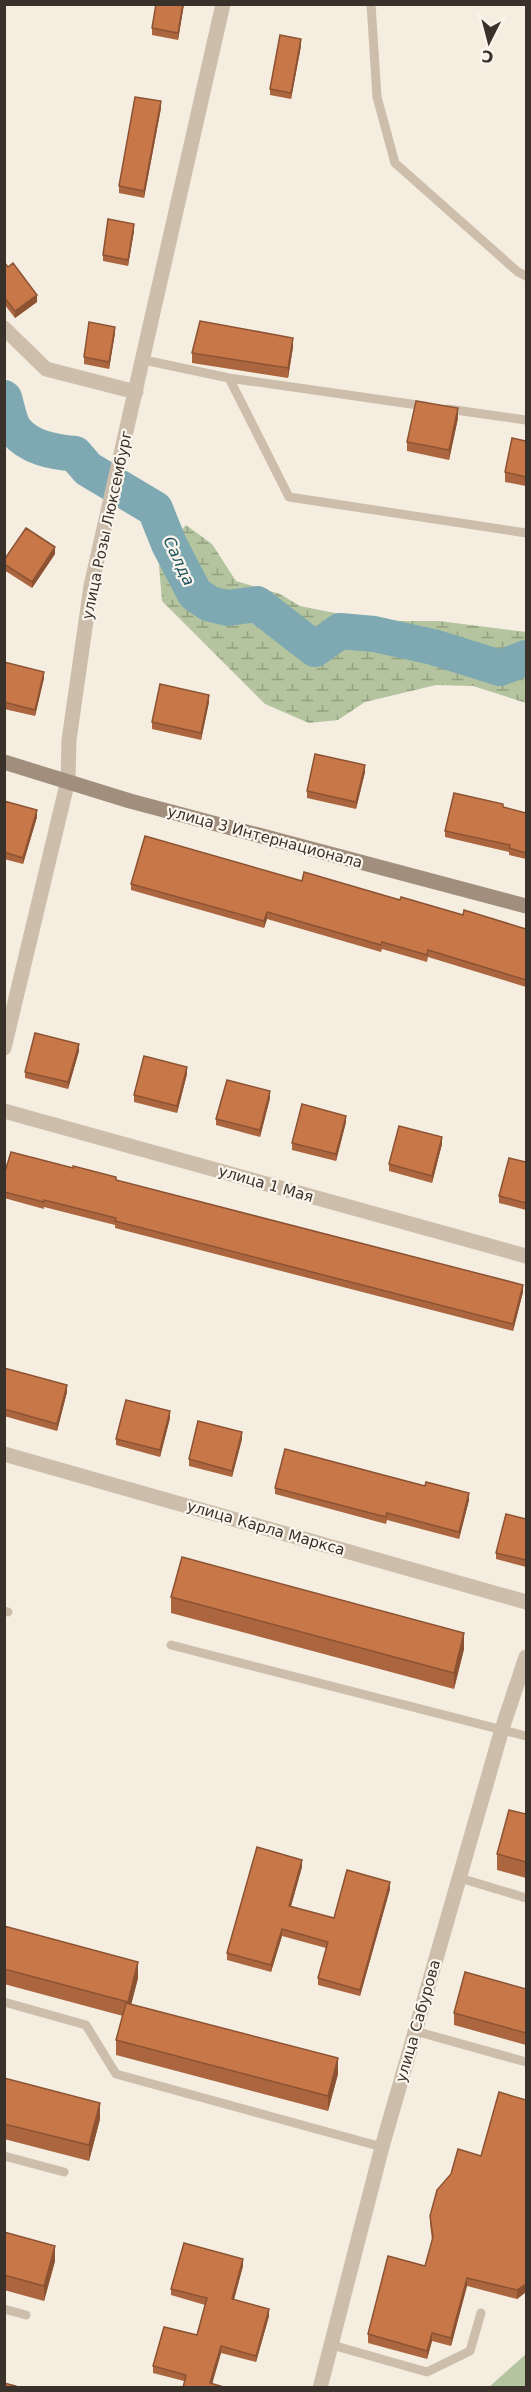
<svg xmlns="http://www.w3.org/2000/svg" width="531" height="2392" viewBox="0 0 531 2392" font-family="'DejaVu Sans',sans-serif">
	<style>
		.wetland { fill: url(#wetland-marsh) }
		.pitch { fill: #b3c49f }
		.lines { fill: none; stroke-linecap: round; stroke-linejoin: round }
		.river { stroke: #7ea9b2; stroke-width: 36 }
		.service { stroke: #cdbeab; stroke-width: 9 }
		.minor { stroke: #cdbeab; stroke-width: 15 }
		.tertiary { stroke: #cdbeab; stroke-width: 15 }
		.secondary { stroke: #a18e7c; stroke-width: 15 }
		.wall { fill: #ac663f }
		.shaded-wall { fill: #8c5333 }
		.building { fill: #c87749; stroke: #8c5333; stroke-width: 1.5 }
		.labels { text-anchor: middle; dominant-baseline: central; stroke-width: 4.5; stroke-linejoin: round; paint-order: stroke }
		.street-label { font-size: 15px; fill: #3a312a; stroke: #fbf6ed }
		.water-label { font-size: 16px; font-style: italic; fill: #1e525d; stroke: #fbf6ed }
	</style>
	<defs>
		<pattern id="wetland-marsh" width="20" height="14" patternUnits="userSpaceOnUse" patternTransform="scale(1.5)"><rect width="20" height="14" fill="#b3c49f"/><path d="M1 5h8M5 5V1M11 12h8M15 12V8" fill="none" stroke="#93a082"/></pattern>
	</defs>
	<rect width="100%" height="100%" fill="#f4ede0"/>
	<path class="wetland" d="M186 525 212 544 236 581 280 594 300 606 374 621H439L526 632V703L473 686 436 685 365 702 338 720 309 723 265 704 162 601 159 565 169 544Z"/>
	<path class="pitch" d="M526 2354V2387H489Z"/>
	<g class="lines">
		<path class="river" d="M4 398C7 407 9 422 15 430 29 448 54 452 75 454L88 469 155 509 169 544 195 594 210 604 228 608 257 604 315 649 340 631 374 634 433 647 500 668 526 658"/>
		<path class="service" d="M371 4 377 97 395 163 518 272 526 276
			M144 360 229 378 425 406
			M229 378 289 497 526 533
			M448 409 526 420
			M4 1611 8 1612
			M171 1645 526 1736
			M460 1878 526 1898
			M4 2002 86 2025 116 2074 382 2147
			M415 2031 526 2062
			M4 2156 64 2172
			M4 2309 26 2315
			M332 2345 427 2372 470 2351 481 2313"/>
		<path class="minor" d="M4 328 46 369 136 392
			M4 1111 526 1256
			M320 2388 382 2147 502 1729 526 1657"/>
		<path class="tertiary" d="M4 1048 68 780 69 740 91 586 223 4
			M4 1454 526 1602"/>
		<path class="secondary" d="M4 762 130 801 526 906"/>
	</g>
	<path class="wall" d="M184 4 178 40 152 35V28Z
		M301 46 291 99 270 95V89Z
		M161 108 144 198 119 193V186Z
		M134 231 128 266 103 261V255Z
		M4 262 37 302 15 318 4 304Z
		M115 333 109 369 84 364V357Z
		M293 347 288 378 192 363V353Z
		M458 418 449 460 407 451V442Z
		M526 441V486L505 482V472Z
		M55 554 32 588 4 570V560Z
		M4 662 44 678 35 716 4 709Z
		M209 702 201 740 152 729V722Z
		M365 772 356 809 307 798V791Z
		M4 801 37 817 23 864 4 859Z
		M503 807 526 813V859L509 855V852L445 837V831Z
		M302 881 400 900 526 929V987L428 957 427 962 382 949 381 952 267 919 264 928 131 890V884Z
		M79 1051 68 1089 25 1078V1072Z
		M187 1074 177 1113 134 1102V1095Z
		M270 1098 260 1137 216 1125V1119Z
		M346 1122 336 1161 292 1150V1143Z
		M442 1144 432 1183 389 1171V1164Z
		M526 1162V1210L499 1203V1196Z
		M4 1175 116 1180 523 1292 513 1331 115 1228V1225L44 1207V1209L4 1198Z
		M4 1368 67 1392 57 1431 4 1416Z
		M170 1418 160 1457 116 1445V1439Z
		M242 1439 232 1477 189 1466V1459Z
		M275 1488 469 1500 459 1539 387 1520 386 1524 275 1494Z
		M526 1519V1567L496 1559V1553Z
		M171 1597 464 1649 454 1689 171 1613Z
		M526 1814V1878L497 1870V1854Z
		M302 1867 291 1906 334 1918 390 1889 360 1996 318 1985V1978L326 1948 282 1936 271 1972 227 1960V1953Z
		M4 1926 138 1978 131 2004 338 2074 328 2111 116 2055V2040L123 2016 4 1984Z
		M526 1989V2045L454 2025V2013Z
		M4 2078 100 2119 89 2161 4 2139Z
		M526 2100V2292L517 2299 467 2286 451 2346 432 2341 427 2359 368 2343V2334L425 2266 432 2240 430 2224V2216L481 2156Z
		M4 2232 55 2261 44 2301 4 2290Z
		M243 2266 234 2300 269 2316 256 2362 221 2353 212 2383 184 2381 153 2373V2366L197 2335 205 2305 171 2295V2289Z"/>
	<path class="shaded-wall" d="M183 4H184L178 40V33Z
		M301 39V46L291 99V93Z
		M161 101V108L144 198V191Z
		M134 224V231L128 266V260Z
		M37 295V302L15 318V311Z
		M115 327V333L109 369V362Z
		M293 338V347L288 378V368Z
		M458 408V418L449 460V450Z
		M55 547V554L32 588V582Z
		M44 672V678L35 716V710Z
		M209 695V702L201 740V733Z
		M365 765V772L356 809V802Z
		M37 810V817L23 864V858Z
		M267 912V919L264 928V921Z
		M79 1044V1051L68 1089V1082Z
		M187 1067V1074L177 1113V1106Z
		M270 1091V1098L260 1137V1130Z
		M346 1116V1122L336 1161V1154Z
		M442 1137V1144L432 1183V1176Z
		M523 1285V1292L513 1331V1324Z
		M67 1385V1392L57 1431V1424Z
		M170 1411V1418L160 1457V1450Z
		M242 1432V1439L232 1477V1471Z
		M469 1493V1500L459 1539V1532Z
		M464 1633V1649L454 1689V1673Z
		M302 1860V1867L289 1913V1906Z
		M390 1882V1889L360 1996V1990Z
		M282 1929V1936L271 1972V1965Z
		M138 1962V1978L128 2017V2002Z
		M338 2058V2074L328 2111V2096Z
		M100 2103V2119L89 2161V2145Z
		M55 2246V2261L44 2301V2286Z
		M243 2259V2266L232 2306V2299Z
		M467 2278V2286L451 2346V2338Z
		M526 2284V2292L517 2299V2290Z
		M269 2309V2316L256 2362V2356Z
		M432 2333V2341L427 2359V2351Z
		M221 2346V2353L211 2388 210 2383Z"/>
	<path class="building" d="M156 4H183L178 33 152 28Z
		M280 35 301 39 291 93 270 89Z
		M135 97 161 101 144 191 119 186Z
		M108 219 134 224 128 260 103 255Z
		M4 262 8 267 13 263 37 295 15 311 4 297Z
		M200 321 293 338 288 368 192 353Z
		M89 322 115 327 109 362 84 357Z
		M416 401 458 408 449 450 407 442Z
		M512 438 526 441V477L505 472Z
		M26 528 55 547 32 582 4 564V560Z
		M4 662 44 672 35 710 4 702Z
		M160 684 209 695 201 733 152 722Z
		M315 754 365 765 356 802 307 791Z
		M454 793 503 804V807L526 813V853L509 848 510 845 445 831Z
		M4 801 37 810 23 858 4 852Z
		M145 836 302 881 304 872 400 900 401 897 463 915 464 910 526 929V980L428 950 427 955 382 942 381 945 267 912 264 921 131 884Z
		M35 1033 79 1044 68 1082 25 1072Z
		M144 1056 187 1067 177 1106 134 1095Z
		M227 1080 270 1091 260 1130 216 1119Z
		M302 1104 346 1116 336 1154 292 1143Z
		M399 1126 442 1137 432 1176 389 1164Z
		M11 1152 73 1168V1166L116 1177V1180L523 1285 513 1324 115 1221 116 1218 44 1200V1202L4 1192V1175Z
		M509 1158 526 1162V1203L499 1196Z
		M4 1368 67 1385 57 1424 4 1409Z
		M126 1400 170 1411 160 1450 116 1439Z
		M198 1421 242 1432 232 1471 189 1459Z
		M285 1449 425 1486 426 1482 469 1493 459 1532 387 1513 386 1517 275 1488Z
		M506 1514 526 1519V1560L496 1553Z
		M182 1557 464 1633 454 1673 171 1597Z
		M509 1810 526 1814V1862L497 1854Z
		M257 1847 302 1860 289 1906 334 1918 347 1870 390 1882 360 1990 318 1978 328 1942 282 1929 271 1965 227 1953Z
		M4 1926 138 1962 128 2002 4 1969Z
		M465 1972 526 1989V2033L454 2013Z
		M126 2003 338 2058 328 2096 116 2040Z
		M4 2078 100 2103 89 2145 4 2124Z
		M499 2092 526 2100V2284L517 2290 467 2278 451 2338 432 2333 427 2351 368 2334 388 2256 425 2266 433 2237 430 2216 437 2190 451 2174 458 2149 481 2156Z
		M4 2232 55 2246 44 2286 4 2275Z
		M184 2243 243 2259 232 2299 269 2309 256 2356 221 2346 210 2383 227 2388H183L186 2375 153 2366 164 2327 197 2335 207 2298 171 2289Z
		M4 2383 16 2386V2388H4Z"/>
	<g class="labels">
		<g class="street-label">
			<text transform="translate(107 525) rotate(-78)">улица Розы Люксембург</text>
			<text transform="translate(265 837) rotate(15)">улица 3 Интернационала</text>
			<text transform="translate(266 1184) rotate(16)">улица 1 Мая</text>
			<text transform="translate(266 1528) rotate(16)">улица Карла Маркса</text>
			<text transform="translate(418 2021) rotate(-74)">улица Сабурова</text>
		</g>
		<g class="water-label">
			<text transform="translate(179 561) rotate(65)">Салда</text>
		</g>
	</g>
	<rect width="531" height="2392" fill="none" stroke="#3a312a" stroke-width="12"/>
	<g transform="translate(489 42) rotate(186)" stroke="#fbf6ed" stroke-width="4.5" paint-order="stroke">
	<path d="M0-4.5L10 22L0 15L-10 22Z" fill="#3a312a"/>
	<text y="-9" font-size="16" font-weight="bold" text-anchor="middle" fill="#3a312a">С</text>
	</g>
</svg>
